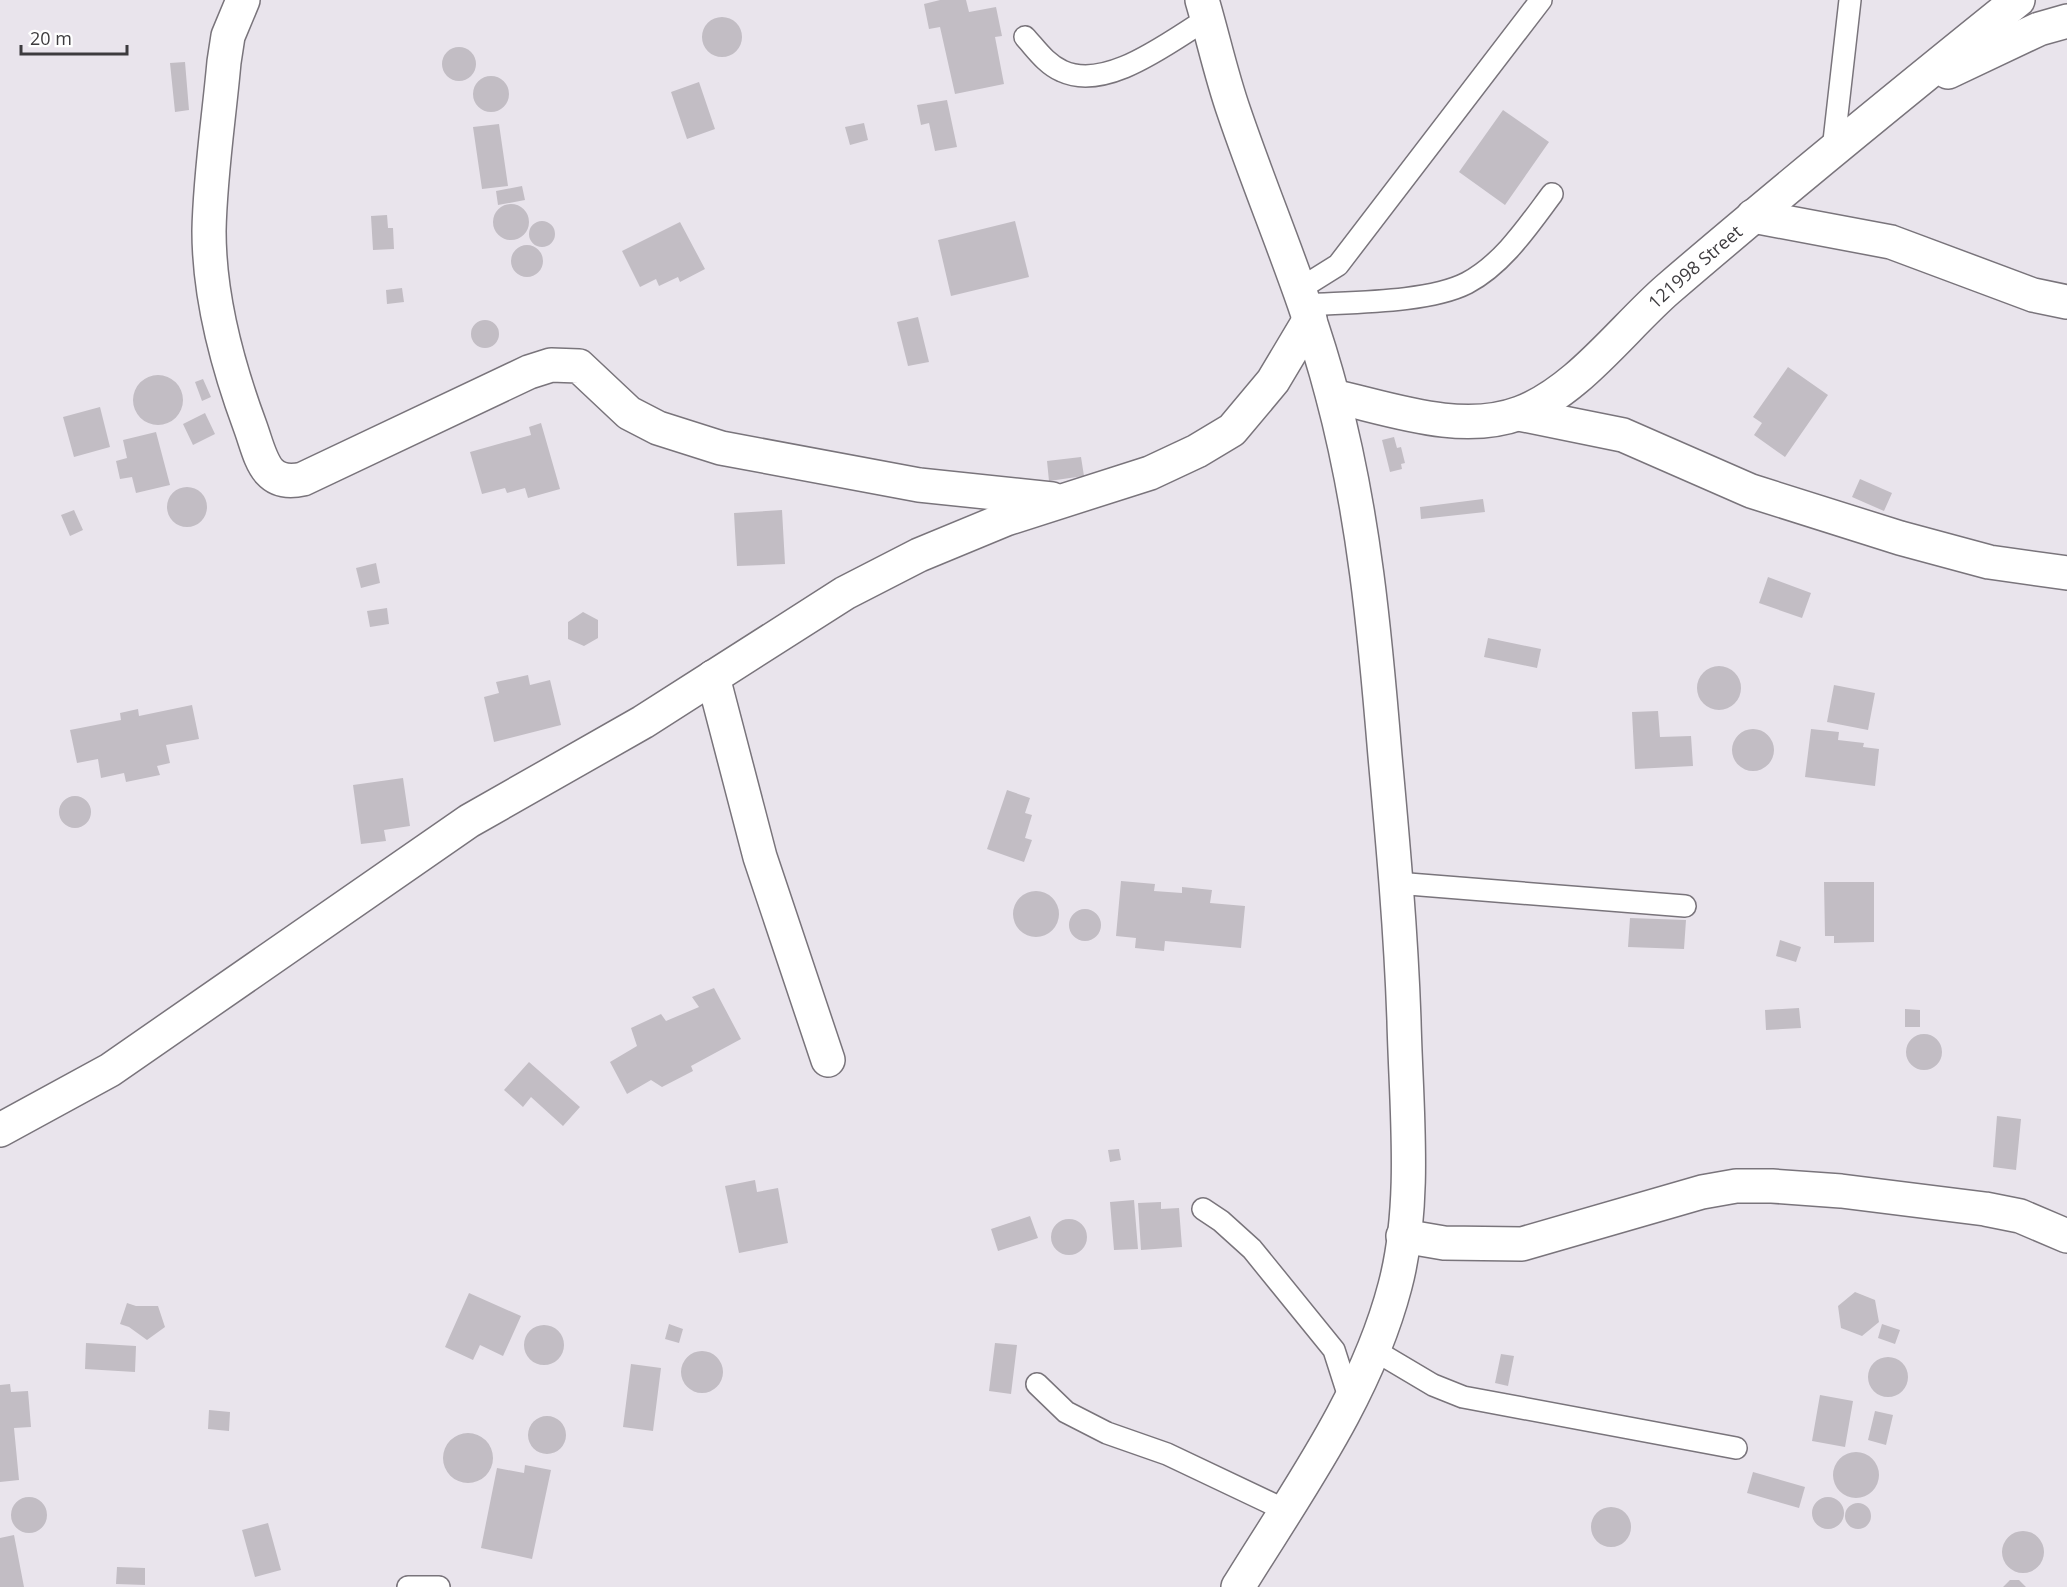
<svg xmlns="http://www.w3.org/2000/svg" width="2067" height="1587" viewBox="0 0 2067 1587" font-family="'Open Sans',sans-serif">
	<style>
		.building { fill: #c2bdc4 }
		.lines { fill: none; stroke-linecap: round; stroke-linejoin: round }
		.lane-casing { stroke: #79747b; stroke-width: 24 }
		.street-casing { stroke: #79747b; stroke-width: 36 }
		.secondary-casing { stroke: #79747b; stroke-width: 36 }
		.lane { stroke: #fff; stroke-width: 21 }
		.street { stroke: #fff; stroke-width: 33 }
		.secondary { stroke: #fff; stroke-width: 33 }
		.labels { text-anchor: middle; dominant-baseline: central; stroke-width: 4.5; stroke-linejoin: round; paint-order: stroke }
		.street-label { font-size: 18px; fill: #3d3b3e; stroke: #fff }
	</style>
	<rect width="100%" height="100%" fill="#e9e4ec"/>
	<path class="building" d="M940 0H966L969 12 996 7 1002 36 995 37 1004 84 955 94 940 27 929 29 924 4Z
		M702 37a20 20 0 1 1 40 0a20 20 0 1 1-40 0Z
		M442 64a17 17 0 1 1 34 0a17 17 0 1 1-34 0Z
		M185 62 189 110 175 112 170 63Z
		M473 94a18 18 0 1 1 36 0a18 18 0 1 1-36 0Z
		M699 82 715 129 687 139 671 92Z
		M947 100 957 147 935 151 929 123 921 125 917 105Z
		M1503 110 1549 142 1505 205 1459 172Z
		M864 123 868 140 850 145 845 127Z
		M499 124 508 186 482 189 473 127Z
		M522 186 525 200 498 205 496 191Z
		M493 222a18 18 0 1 1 36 0a18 18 0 1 1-36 0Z
		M387 215 388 228H393L394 249 373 250 371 216Z
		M529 234a13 13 0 1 1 26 0a13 13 0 1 1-26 0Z
		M1015 221 1029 277 951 296 938 240Z
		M680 222 705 269 680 282 678 277 659 286 656 279 640 287 622 251Z
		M511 261a16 16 0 1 1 32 0a16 16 0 1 1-32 0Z
		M402 288 404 302 387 304 386 290Z
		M918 317 929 362 908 366 897 322Z
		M471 334a14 14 0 1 1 28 0a14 14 0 1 1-28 0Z
		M1788 367 1828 395 1785 457 1754 435 1762 423 1753 417Z
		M133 400a25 25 0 1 1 50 0a25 25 0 1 1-50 0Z
		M203 379 211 397 202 401 195 382Z
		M100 407 110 447 74 457 63 417Z
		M205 413 215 434 193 445 183 424Z
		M541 423 560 489 528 498 525 488 507 493 505 488 482 494 470 452 531 435 529 427Z
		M156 432 170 485 136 493 132 477 120 479 116 461 127 458 123 440Z
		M1394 437 1397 448 1401 447 1405 463 1401 464 1402 469 1390 472 1382 440Z
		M1081 457 1084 476 1049 481 1047 461Z
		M1860 479 1892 493 1884 511 1852 497Z
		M167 507a20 20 0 1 1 40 0a20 20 0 1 1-40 0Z
		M1483 499 1485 512 1421 519 1420 507Z
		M74 510 83 530 70 536 61 515Z
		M782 510 785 564 737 566 734 513Z
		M376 563 380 583 361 588 356 568Z
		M1768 577 1811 593 1802 618 1759 603Z
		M387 608 389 624 370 627 367 611Z
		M583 612 598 620V638L584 646 568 639V622Z
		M1488 638 1541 649 1537 668 1484 657Z
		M1697 688a22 22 0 1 1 44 0a22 22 0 1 1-44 0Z
		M528 675 530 685 550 680 561 725 494 742 484 697 499 693 496 682Z
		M1834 685 1875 693 1868 730 1827 722Z
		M192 705 199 739 166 745 170 763 157 766 160 775 126 782 124 773 101 778 98 759 77 763 70 730 121 720 120 713 138 709 139 716Z
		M1658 711 1660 737 1691 736 1693 766 1635 769 1632 712Z
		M1811 729 1839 732 1838 740 1864 743 1863 747 1879 749 1875 786 1805 777Z
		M1732 750a21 21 0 1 1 42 0a21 21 0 1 1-42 0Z
		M403 778 410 826 384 830 386 841 361 844 353 785Z
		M1007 790 1030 798 1025 813 1032 815 1025 838 1032 840 1024 862 987 849Z
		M59 812a16 16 0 1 1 32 0a16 16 0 1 1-32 0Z
		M1121 881 1155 884 1154 891 1182 893V887L1212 890 1210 903 1245 906 1241 948 1165 941 1164 951 1135 948 1136 938 1116 936Z
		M1824 882H1874V942L1834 943V936H1825Z
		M1013 914a23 23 0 1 1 46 0a23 23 0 1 1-46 0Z
		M1069 925a16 16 0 1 1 32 0a16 16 0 1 1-32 0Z
		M1630 918 1686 920 1684 949 1628 947Z
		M1780 940 1801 947 1796 962 1776 956Z
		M714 988 741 1039 691 1066 693 1071 662 1087 651 1080 627 1094 610 1062 637 1046 631 1028 661 1014 666 1021 699 1007 692 997Z
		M1799 1008 1801 1028 1766 1030 1765 1010Z
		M1905 1009 1920 1010V1027H1905Z
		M1906 1052a18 18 0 1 1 36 0a18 18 0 1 1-36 0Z
		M529 1062 580 1107 563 1126 531 1097 523 1107 504 1090Z
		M1997 1116 2021 1119 2016 1170 1993 1167Z
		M1119 1149 1121 1160 1110 1162 1108 1150Z
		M755 1180 757 1192 778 1188 788 1243 739 1253 725 1186Z
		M1134 1200 1138 1249 1114 1250 1110 1202Z
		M1161 1202V1209L1179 1208 1182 1247 1141 1250 1138 1203Z
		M1030 1216 1038 1238 998 1251 991 1229Z
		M1051 1237a18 18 0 1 1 36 0a18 18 0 1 1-36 0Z
		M1855 1292 1875 1300 1879 1322 1862 1336 1841 1328 1838 1306Z
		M469 1293 521 1316 503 1356 480 1345 473 1360 445 1347Z
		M127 1303 136 1306H158L165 1327 147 1340 129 1327 120 1324Z
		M669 1324 683 1329 679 1343 665 1339Z
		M1882 1324 1900 1330 1895 1344 1878 1338Z
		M524 1345a20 20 0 1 1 40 0a20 20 0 1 1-40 0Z
		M86 1343 136 1346 135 1372 85 1369Z
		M995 1343 1017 1345 1011 1394 989 1391Z
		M681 1372a21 21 0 1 1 42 0a21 21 0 1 1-42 0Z
		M1501 1354 1514 1356 1508 1386 1495 1383Z
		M1868 1377a20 20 0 1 1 40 0a20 20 0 1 1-40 0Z
		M631 1364 661 1368 653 1431 623 1427Z
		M10 1384 11 1392 28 1391 31 1427 14 1428 19 1480 0 1482V1385Z
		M1820 1395 1853 1401 1845 1447 1812 1441Z
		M209 1410 230 1412 229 1431 208 1429Z
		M1875 1411 1893 1415 1886 1445 1868 1440Z
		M528 1435a19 19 0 1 1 38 0a19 19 0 1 1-38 0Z
		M443 1458a25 25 0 1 1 50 0a25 25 0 1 1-50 0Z
		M1833 1475a23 23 0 1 1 46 0a23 23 0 1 1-46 0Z
		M525 1465 551 1470 532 1559 481 1548 497 1468 524 1473Z
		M1753 1472 1805 1487 1799 1508 1747 1493Z
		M11 1515a18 18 0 1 1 36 0a18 18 0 1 1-36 0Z
		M1812 1513a16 16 0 1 1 32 0a16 16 0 1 1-32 0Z
		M1845 1516a13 13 0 1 1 26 0a13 13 0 1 1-26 0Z
		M1591 1527a20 20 0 1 1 40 0a20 20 0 1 1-40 0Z
		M268 1523 281 1570 255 1577 242 1530Z
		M2002 1552a21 21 0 1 1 42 0a21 21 0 1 1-42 0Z
		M14 1535 24 1587H0V1538Z
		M117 1567 145 1568V1585L116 1584Z
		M2010 1580H2019L2026 1587H2003Z"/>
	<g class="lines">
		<defs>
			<path id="lane" d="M1025 37C1036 49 1046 64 1062 71 1107 92 1170 41 1207 19
				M1833 150 1850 0
				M1298 290 1338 265 1541 0
				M1305 305C1350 302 1428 303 1467 283 1503 264 1528 226 1552 194
				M1396 883 1685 906
				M1203 1209 1221 1221 1252 1249 1334 1350 1351 1403
				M1374 1350 1433 1385 1463 1397 1736 1448
				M1037 1384 1066 1412 1107 1433 1167 1454 1285 1510
				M408 1587H439"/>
			<g id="street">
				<path d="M243 0 228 36 224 62C219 118 210 175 209 231 209 298 227 364 250 426 261 456 264 488 303 479L529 372 551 365 579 366 629 413 658 428 721 448 919 485 1052 499"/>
				<path d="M1948 72 2039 29 2067 21"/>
				<path d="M1753 216 1891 242 2033 295 2067 302"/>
				<path id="s1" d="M1333 396C1391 409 1461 435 1520 413 1577 392 1623 328 1668 289 1783 190 1900 95 2018 0"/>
				<path d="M1519 414 1623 435 1751 491 1900 538 1989 562 2067 573"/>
				<path d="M713 677 760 857 828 1060"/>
				<path d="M0 1130 110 1070 469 821 643 722 845 593 919 555 1006 519 1150 473 1197 451 1232 430 1273 381 1310 319"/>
				<path d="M1403 1236 1444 1243 1522 1244 1702 1192 1736 1186H1772L1841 1191 1985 1209 2020 1216 2067 1236"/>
			</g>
			<path id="secondary" d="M1202 0C1213 37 1221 75 1234 112 1266 206 1307 298 1332 394 1364 513 1375 634 1385 756 1393 844 1401 932 1404 1021 1406 1106 1417 1203 1395 1286 1366 1397 1297 1491 1238 1587"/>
		</defs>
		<use href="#lane" class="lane-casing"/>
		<use href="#street" class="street-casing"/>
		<use href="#secondary" class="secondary-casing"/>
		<use href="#lane" class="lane"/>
		<use href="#street" class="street"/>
		<use href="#secondary" class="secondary"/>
	</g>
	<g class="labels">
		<g class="street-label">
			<text stroke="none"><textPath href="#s1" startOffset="420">121998 Street</textPath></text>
		</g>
	</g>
	<path d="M21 45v9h106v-9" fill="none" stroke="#3d3b3e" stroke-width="3"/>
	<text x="30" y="45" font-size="18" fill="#3d3b3e" stroke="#ffffff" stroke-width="4.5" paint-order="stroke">20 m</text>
</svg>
